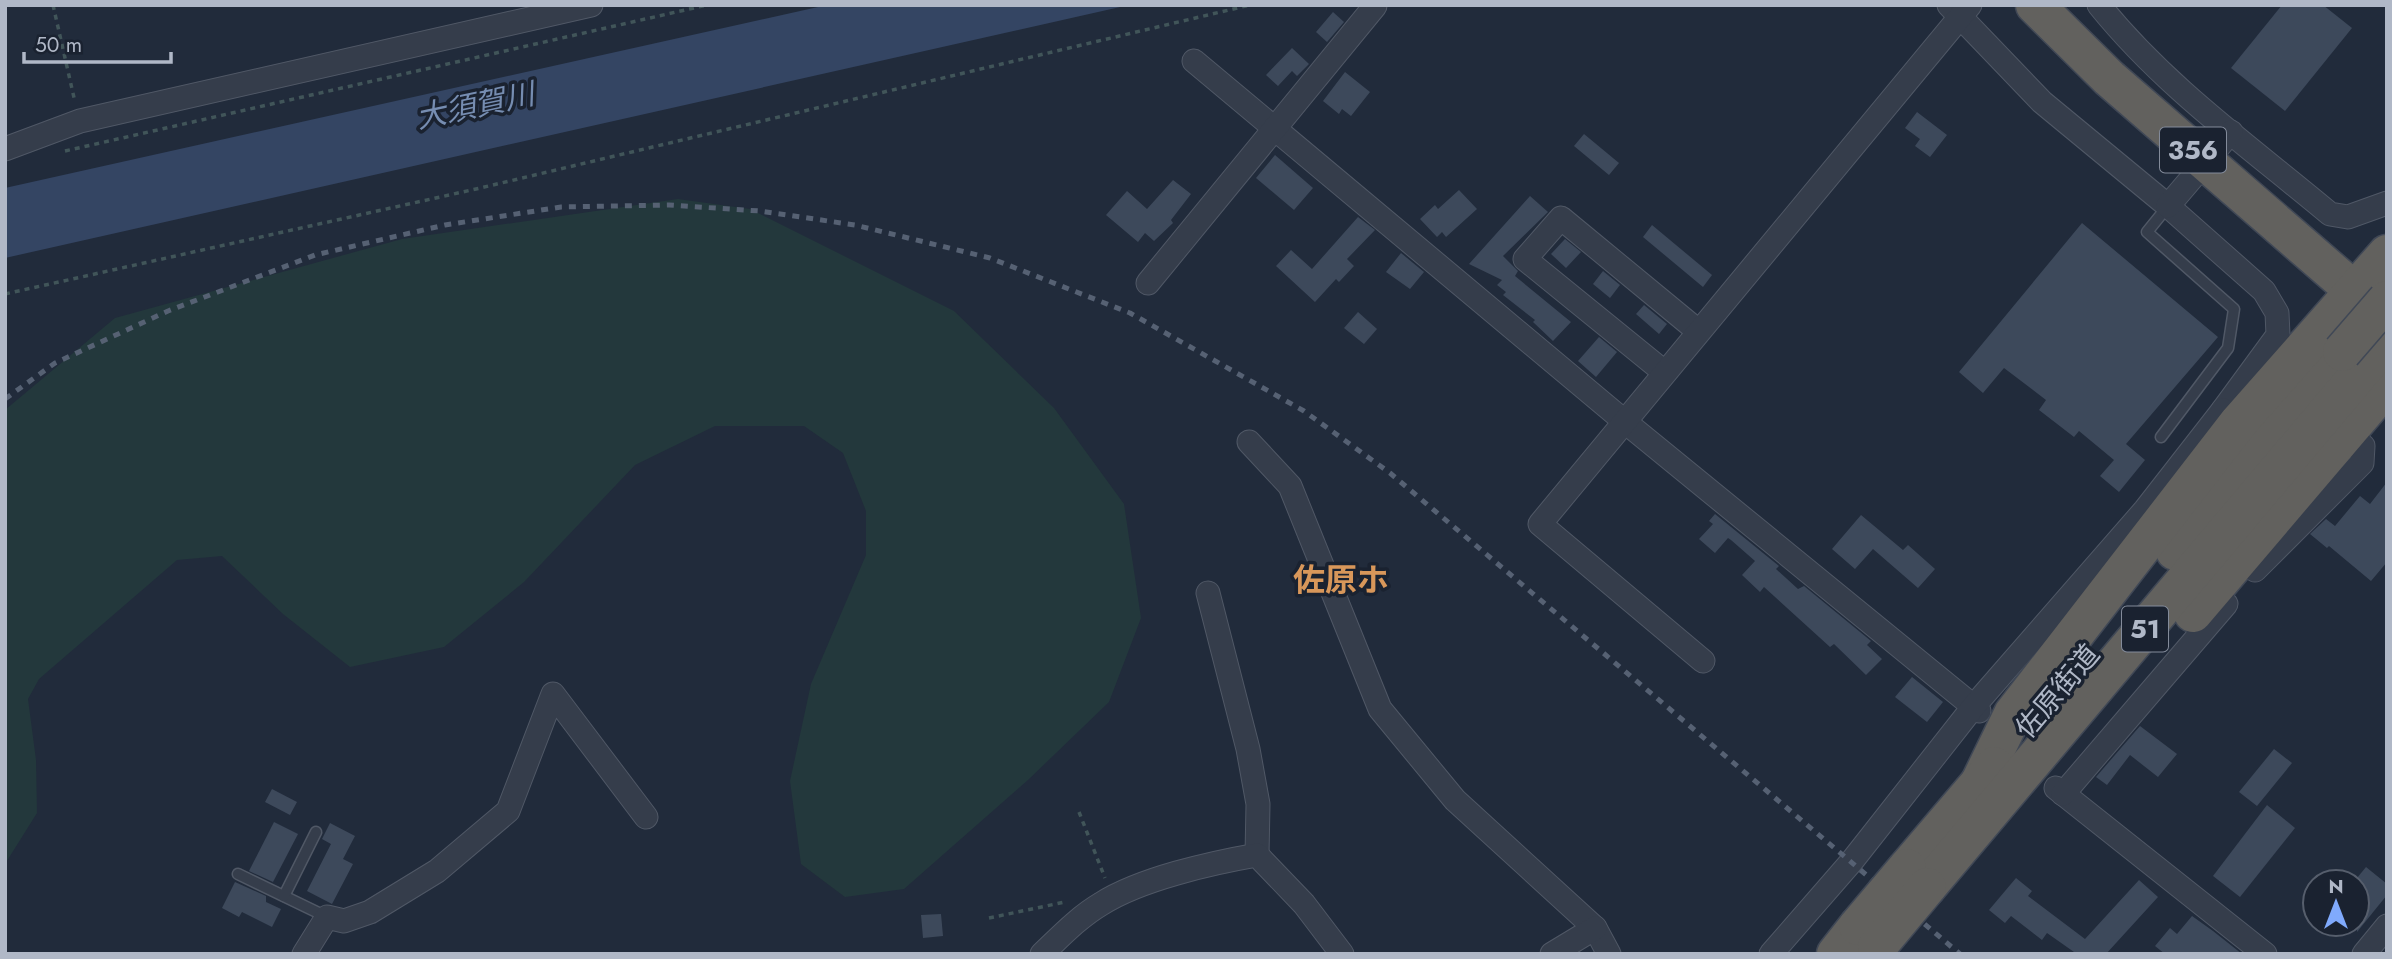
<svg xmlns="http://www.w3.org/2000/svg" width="2392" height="959" font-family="Jost,'Noto Sans JP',sans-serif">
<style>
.green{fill:#23383c}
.water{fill:#344563}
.building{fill:#3d495b}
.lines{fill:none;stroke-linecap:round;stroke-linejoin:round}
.service-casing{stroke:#505866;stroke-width:13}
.minor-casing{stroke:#505866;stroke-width:25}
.trunk-casing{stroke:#404856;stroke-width:41}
.path{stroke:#415559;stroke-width:3.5;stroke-dasharray:5 5;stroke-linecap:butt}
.service{stroke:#353d4b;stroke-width:10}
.minor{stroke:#353d4b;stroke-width:23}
.trunk{stroke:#62615e;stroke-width:38}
.rail{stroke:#566173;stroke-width:5;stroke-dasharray:7 7;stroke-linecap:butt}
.trunk-bridge-casing{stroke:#404856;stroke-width:41;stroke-linecap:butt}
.trunk-bridge{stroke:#62615e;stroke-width:38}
.labels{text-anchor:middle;stroke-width:7;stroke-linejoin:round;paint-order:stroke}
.shield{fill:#1a2230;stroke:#838b9a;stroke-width:2}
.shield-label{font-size:26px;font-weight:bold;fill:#b0b8c7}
.street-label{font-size:28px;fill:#b0b8c7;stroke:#1a2230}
.water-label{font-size:30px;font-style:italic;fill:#768db1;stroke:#1a2230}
.quarter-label{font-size:32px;font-weight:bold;fill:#d8975a;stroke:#1a2230}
</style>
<rect width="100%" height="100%" fill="#212b3b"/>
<path class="green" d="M678,199L750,209L954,311L1054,408L1124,504L1141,618L1109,702L1028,780L904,889L845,897L801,864L790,781L811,684L866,555V511L843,453L804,426H715L635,465L524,582L444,647L350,667L283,614L222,556L177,560L39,679L28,699L36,760L37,813L5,864V410L115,318L402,239Z"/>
<path class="water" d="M827,5H1129L5,258V188Z"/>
<g class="building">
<path d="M2282,5H2323L2352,28L2285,111L2231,68Z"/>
<path d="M1333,12L1344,22L1327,42L1316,32Z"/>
<path d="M1292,48L1309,64L1297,76L1292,71L1278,86L1266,75Z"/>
<path d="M1345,72L1370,92L1351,116L1342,109L1339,114L1323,101Z"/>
<path d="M1917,112L1947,135L1930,157L1915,146L1920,139L1905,128Z"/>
<path d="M1584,134L1619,163L1609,175L1574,146Z"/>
<path d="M1275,155L1313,188L1294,210L1256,178Z"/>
<path d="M1173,180L1191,194L1171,220L1173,223L1154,241L1145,233L1138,242L1106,215L1127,191L1147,209Z"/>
<path d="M1459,190L1477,209L1446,237L1442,232L1437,237L1420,219L1435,205L1438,209Z"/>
<path d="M1530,196L1548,212L1503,256L1518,271L1515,276L1571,322L1553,341L1533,322L1535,320L1503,295L1506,292L1497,285L1502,280L1469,264Z"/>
<path d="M1358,217L1375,230L1347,259L1354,266L1339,282L1336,279L1315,302L1276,266L1291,250L1312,269Z"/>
<path d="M2082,223L2218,337L2126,444L2145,460L2119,492L2100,476L2114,460L2079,431L2074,437L2039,410L2046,400L2004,368L1983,393L1959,372Z"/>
<path d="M1652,225L1712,275L1703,287L1643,237Z"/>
<path d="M1565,239L1581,252L1566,268L1551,254Z"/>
<path d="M1401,253L1424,272L1410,289L1386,272Z"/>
<path d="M1603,271L1620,285L1610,298L1593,284Z"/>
<path d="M1644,305L1667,324L1659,334L1636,314Z"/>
<path d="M1358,312L1377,329L1364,344L1344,328Z"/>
<path d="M1599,337L1617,352L1596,377L1578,361Z"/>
<path d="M2387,482V562L2371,581L2329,546L2327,548L2310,534L2326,519L2335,526L2360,496L2370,504Z"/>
<path d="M1715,514L1779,566L1776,569L1798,589L1804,586L1871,641L1867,645L1882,659L1866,675L1834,644L1830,647L1764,587L1760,592L1742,575L1755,561L1731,540L1728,538L1715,553L1699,539L1713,524L1709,521Z"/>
<path d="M1861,515L1903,550L1908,545L1935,569L1918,588L1873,549L1855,569L1832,549Z"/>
<path d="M1912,677L1943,702L1927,722L1895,697Z"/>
<path d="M2140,726L2177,754L2158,777L2130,755L2107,785L2096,777Z"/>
<path d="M2274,749L2292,763L2257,806L2239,792Z"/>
<path d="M272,789L297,802L290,815L265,802Z"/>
<path d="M2267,805L2295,828L2240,897L2213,876Z"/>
<path d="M274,822L298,834L273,882L249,871Z"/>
<path d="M330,823L355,836L343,859L353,864L332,904L307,891L331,844L322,839Z"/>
<path d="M2366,867L2387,884V895L2357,932V878Z"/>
<path d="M2016,878L2032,891L2028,896L2085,939L2139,880L2158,897L2106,954H2072L2074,952L2047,933L2042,940L2011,916L2005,923L1989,910Z"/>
<path d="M235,882L266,896V902L281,909L272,927L242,912L239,917L222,908Z"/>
<path d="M941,914L943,936L923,938L921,915Z"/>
<path d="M2192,916L2213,931L2242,954H2165L2155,946L2170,928L2177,934Z"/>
</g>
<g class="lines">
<g class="service-casing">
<g id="service">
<path d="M2161,437L2228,348L2234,309L2147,232L2168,206"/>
<path d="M238,874L327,917"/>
<path d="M284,896L316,832"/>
</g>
</g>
<g class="minor-casing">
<g id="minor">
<path d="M1949,5L2042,102L2168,206L2264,291L2277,313L2278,335L2223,410L2234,418"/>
<path d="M2099,5C2165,87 2250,147 2330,214L2348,217L2387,203"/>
<path d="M1194,61L1624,421L1979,711"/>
<path d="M5,149L80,121L591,5"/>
<path d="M2168,206L2231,132"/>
<path d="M1148,283L1375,6"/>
<path d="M1664,372L1525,259L1561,218L1698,331"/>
<path d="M1249,442L1290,486L1380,709L1455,800L1595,928L1609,954"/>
<path d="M2255,570L2362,463L2363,446L2347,433"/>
<path d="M1208,593L1248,749L1258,804L1257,855"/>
<path d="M1703,661L1540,524L1970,5"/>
<path d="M2056,788L2265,954"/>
<path d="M2063,794L2226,604"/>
<path d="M304,954L327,917L344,921L370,912L437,871L508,811L553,694L646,817"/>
<path d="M1042,954C1061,936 1079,917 1101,904C1140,879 1211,863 1257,855L1304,904L1342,954"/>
<path d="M1552,954L1595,928"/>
<path d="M1771,954L1852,861L1974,706L2145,510L2223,410"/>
<path d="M2364,954L2387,926"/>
</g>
</g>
<g class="trunk-casing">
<g id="trunk">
<path d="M2035,5L2109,78L2373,307"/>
<path d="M2175,551L2342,352"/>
<path d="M2193,613L2387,385"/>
<path d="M1979,784L2013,714L2239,422L2387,254"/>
<path d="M1907,868L1994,766"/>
<path d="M1927,887L2387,341"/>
<path d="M1836,954L1858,926"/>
</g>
</g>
<g class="path">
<path d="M53,5L75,102"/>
<path d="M65,151L707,5"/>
<path d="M5,294L476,189L1250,5"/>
<path d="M1079,812L1105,878"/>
<path d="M989,918L1065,902"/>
</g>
<use href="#service" class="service"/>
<use href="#minor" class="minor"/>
<use href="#trunk" class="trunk"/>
<path class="rail" d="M5,399L55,363L168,311L315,255L445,225L561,207L669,205L760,211L855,225L990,258L1130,313L1304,411L1390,473L1960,954"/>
<g class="trunk-bridge-casing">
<g id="trunk-bridge">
<path d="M2342,352L2387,300"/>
<path d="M1858,926L1907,868"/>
<path d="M1877,947L1927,887"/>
</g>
</g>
<use href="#trunk-bridge" class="trunk-bridge"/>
</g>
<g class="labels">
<g class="shield">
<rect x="2160" y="127.5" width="66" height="45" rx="5"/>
<rect x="2122" y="606.5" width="46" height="45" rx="5"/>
</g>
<g class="shield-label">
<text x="2193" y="159">356</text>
<text x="2145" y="638">51</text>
</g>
<g class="street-label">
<text transform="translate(2057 691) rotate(-50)" y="10">佐原街道</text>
</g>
<g class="water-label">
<text transform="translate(475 106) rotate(-12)" y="10">大須賀川</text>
</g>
<g class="quarter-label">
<text x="1341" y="591">佐原ホ</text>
</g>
</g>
<rect width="2392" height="959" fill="none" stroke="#b0b8c7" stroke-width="14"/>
<g transform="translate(2336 903)"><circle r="33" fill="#1a2230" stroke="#565e6c" stroke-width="2"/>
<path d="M0-5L12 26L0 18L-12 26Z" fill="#80aafc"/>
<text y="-10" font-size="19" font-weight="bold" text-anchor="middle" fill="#b0b8c7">N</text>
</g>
<path d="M24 52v10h147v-10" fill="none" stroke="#b0b8c7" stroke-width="3.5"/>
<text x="35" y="52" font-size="21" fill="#b0b8c7" stroke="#1a2230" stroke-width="5" paint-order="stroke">50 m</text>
</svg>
